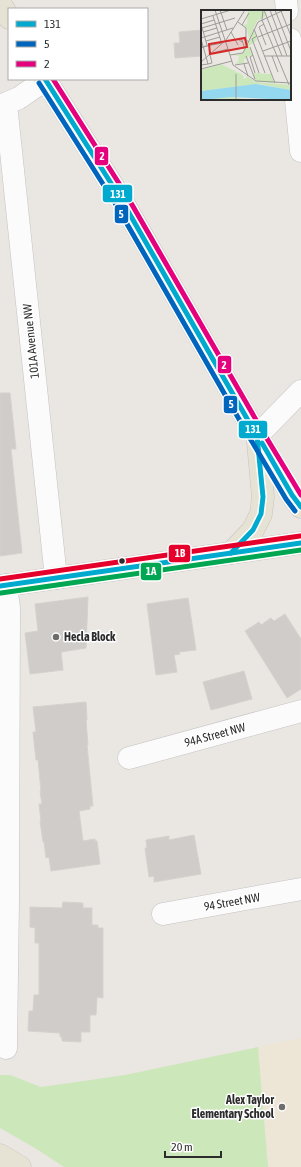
<svg xmlns="http://www.w3.org/2000/svg" width="301" height="1167" font-family="'Asap Condensed',sans-serif">
<style>
.education{fill:#ede5d6}
.green{fill:#cce7ba}
.building{fill:#cfccc9;stroke:#d5d2ce}
.lines{fill:none;stroke-linecap:round;stroke-linejoin:round}
.minor-casing{stroke:#c4c3c3;stroke-width:23}
.major-casing{stroke:#c6c4c2;stroke-width:23}
.minor{stroke:#fcfbfb;stroke-width:22}
.major{stroke:#e7e3d4;stroke-width:22}
.bus-1-casing{stroke:#fff;stroke-width:8}
.bus-2-casing{stroke:#fff;stroke-width:8}
.bus-3-casing{stroke:#fff;stroke-width:8}
.bus-4-casing{stroke:#fff;stroke-width:8}
.bus-5-casing{stroke:#fff;stroke-width:8}
.bus-1{stroke:#00a9ce;stroke-width:5}
.bus-2{stroke:#0065bd;stroke-width:5}
.bus-3{stroke:#e5007d;stroke-width:5}
.bus-4{stroke:#00a651;stroke-width:5}
.bus-5{stroke:#e4002b;stroke-width:5}
.bus-dot{fill:#2c2c2c;stroke:#fff;stroke-width:1.5}
.poi-dot{fill:#6e6d6c;stroke:#fff;stroke-width:1.5}
.labels{text-anchor:middle;stroke-width:3;stroke-linejoin:round;paint-order:stroke}
.street-label{font-size:12px;fill:#2c2c2c;stroke:#fff}
.poi-label{font-size:12px;font-weight:bold;fill:#2c2c2c;stroke:#fff;text-anchor:start}
.inset-road{fill:none;stroke:#9e9c99;stroke-width:1}
.view{fill:#d62828;fill-opacity:0.15;stroke:#d62828;stroke-width:2}
.inset-edge{fill:none;stroke:#2c2c2c;stroke-width:2}
.line-badge{stroke:#fff;stroke-width:1.5}
.badge-label{font-size:11px;text-anchor:middle;font-weight:bold;fill:#fff}
</style>
<rect width="100%" height="100%" fill="#eae6e2"/>
<path class="education" d="M301,1038V1167H268L258,1047Z"/>
<path class="green" d="M258,1047L268,1167H64L35,1148L0,1128V1075H10L41,1087L125,1075Z"/>
<g class="building">
<path d="M202,30V56L175,58L174,43H180L179,32Z"/>
<path d="M0,393H10L16,449H11L22,553L0,556Z"/>
<path d="M88,597L86,648L61,652L63,670L30,674L25,633L38,631L35,604Z"/>
<path d="M188,598L196,650L179,652L180,654L174,655L177,672L156,675L147,604Z"/>
<path d="M285,614L301,639V689L287,698L245,631L259,622L261,625L271,618L274,621Z"/>
<path d="M244,671L252,699L211,710L203,682Z"/>
<path d="M86,702L87,720L86,721L88,745H87L93,806H90V809L79,811L83,841L95,839V841H97L100,864L51,871L49,857L46,858L44,842H43L40,821H41L39,804H42L40,791H41L38,760H36L33,732H36L33,707Z"/>
<path d="M194,835L201,874L154,882V876L149,877L145,848H147L146,840L169,836V840Z"/>
<path d="M63,902L83,903V908H92V925H98V928H103V998L97,997L96,1015H90V1032H81V1042L62,1041V1037H60V1033L28,1031L29,1011H33L34,995H39V943H35V928L30,927V907L62,908Z"/>
</g>
<g class="lines">
<g class="minor-casing">
<g id="minor">
<path d="M286,0L287,11"/>
<path d="M290,39L301,151"/>
<path d="M6,104L56,578"/>
<path d="M0,106L19,98L45,80"/>
<path d="M257,436L301,391"/>
<path d="M129,758L301,711"/>
<path d="M163,914L301,889"/>
<path d="M6,1048L8,901L9,608L6,585"/>
</g>
</g>
<g class="major-casing">
<g id="major">
<path d="M0,3L9,18"/>
<path d="M45,79L121,199L257,436L292,495L301,507"/>
<path d="M231,553L253,530L261,514L263,497L258,443"/>
<path d="M0,586L301,543"/>
<path d="M0,1155L20,1167"/>
</g>
</g>
<use href="#minor" class="minor"/>
<use href="#major" class="major"/>
<g class="bus-1-casing">
<g id="bus-1">
<path d="M45,79L121,199L257,436L263,497L261,514L253,530L231,553"/>
<path d="M262,443L292,495L301,507"/>
<path d="M0,586L301,543"/>
</g>
</g>
<g class="bus-2-casing">
<path id="bus-2" d="M39,83L115,203L251,440L286,499L295,511"/>
</g>
<g class="bus-3-casing">
<path id="bus-3" d="M53,79L127,196L263,432L301,495"/>
</g>
<g class="bus-4-casing">
<path id="bus-4" d="M1,593L301,550"/>
</g>
<g class="bus-5-casing">
<path id="bus-5" d="M0,579L300,536"/>
</g>
<use href="#bus-1" class="bus-1"/>
<use href="#bus-2" class="bus-2"/>
<use href="#bus-3" class="bus-3"/>
<use href="#bus-4" class="bus-4"/>
<use href="#bus-5" class="bus-5"/>
</g>
<circle class="bus-dot" cx="122" cy="561" r="3.5"/>
<g class="poi-dot">
<circle cx="56" cy="637" r="4"/>
<circle cx="282" cy="1107" r="4"/>
</g>
<g class="labels">
<g class="street-label">
<text transform="translate(31 341) rotate(-96)" y="4">101A Avenue NW</text>
<text transform="translate(215 735) rotate(-15)" y="4">94A Street NW</text>
<text transform="translate(232 902) rotate(-10)" y="4">94 Street NW</text>
</g>
<g class="poi-label">
<text x="64" y="641">Hecla Block</text>
<text x="274" y="1104" text-anchor="end">Alex Taylor<tspan x="274" dy="14">Elementary School</tspan></text>
</g>
</g>
<g transform="translate(201 10)">
<rect width="90" height="90" fill="#eae6e2"/>
<path d="M47,0H63L65,6L56,11L48,29L46,18L42,15L46,14ZM53,20L56,30L48,36L51,45L43,49V53L34,54L37,52L38,46L31,45L42,44ZM20,54L42,65L43,69L46,68L45,65L55,72L88,75L90,80L58,74L0,81V60ZM52,63L70,64L73,73L55,71ZM30,87L50,90H3L8,88Z" fill="#cce7ba"/>
<path d="M55,74L90,80V90L30,87L0,90V81Z" fill="#93d8ef"/>
<path class="inset-road" d="M14,0L24,30M19,0L26,20M62,0L61,10L88,75M63,0L81,46M69,0L86,46M74,0L90,41M80,1L90,26M12,6L20,31M0,9L30,0M37,12L45,18V30L48,32M0,14L6,35M0,14L13,10M63,14L58,17L65,35M41,15L48,3M1,18L34,8M53,19L74,73M2,22L16,18M30,22L37,35M56,26L51,29L64,63M57,27L90,14M0,28L32,18M0,29L7,54L0,55M24,30L29,45L42,43L57,12L83,0M5,31L19,27M0,37L21,33M49,37L58,63M0,38L12,34M28,40L43,38V36L41,30L40,29H37L41,32M62,41L90,31M12,43L27,39M29,45L32,55L55,71L90,73M52,45L49,47L54,63M45,46L54,69M64,46H90M71,46L77,62M0,52L25,30L44,0M7,54L11,53L9,45M43,54L47,66M34,55L47,53M0,59L31,51M35,90V64"/>
<path class="view" d="M44,28L46,37L9,44L8,34Z"/>
<rect width="90" height="90" class="inset-edge"/>
</g>
<g class="line-badge">
<rect x="94" y="146" width="15" height="20" rx="4" fill="#e5007d"/>
<rect x="102" y="184" width="31" height="19" rx="4" fill="#00a9ce"/>
<rect x="114" y="204" width="15" height="20" rx="4" fill="#0065bd"/>
<rect x="217" y="355" width="15" height="19" rx="4" fill="#e5007d"/>
<rect x="223" y="395" width="15" height="19" rx="4" fill="#0065bd"/>
<rect x="238" y="420" width="30" height="19" rx="4" fill="#00a9ce"/>
<rect x="168" y="544" width="23" height="19" rx="4" fill="#e4002b"/>
<rect x="140" y="562" width="22" height="19" rx="4" fill="#00a651"/>
</g>
<g class="badge-label">
<text x="102" y="160">2</text>
<text x="118" y="198">131</text>
<text x="121" y="218">5</text>
<text x="224" y="369">2</text>
<text x="231" y="408">5</text>
<text x="253" y="433">131</text>
<text x="180" y="557">1B</text>
<text x="151" y="575">1A</text>
</g>
<rect x="8" y="8" width="140" height="72" fill="#ffffff" stroke="#ababab"/>
<rect x="16" y="21" width="20" height="6" fill="#00a9ce" stroke="#ababab"/>
<text x="44" y="28" font-size="12" fill="#2c2c2c">131</text>
<rect x="16" y="41" width="20" height="6" fill="#0065bd" stroke="#ababab"/>
<text x="44" y="48" font-size="12" fill="#2c2c2c">5</text>
<rect x="16" y="61" width="20" height="6" fill="#e5007d" stroke="#ababab"/>
<text x="44" y="68" font-size="12" fill="#2c2c2c">2</text>
<path d="M165 1151v6h56v-6" fill="none" stroke="#2c2c2c" stroke-width="2"/>
<text x="171" y="1151" font-size="12" fill="#2c2c2c" stroke="#ffffff" stroke-width="3" paint-order="stroke">20 m</text>
</svg>
